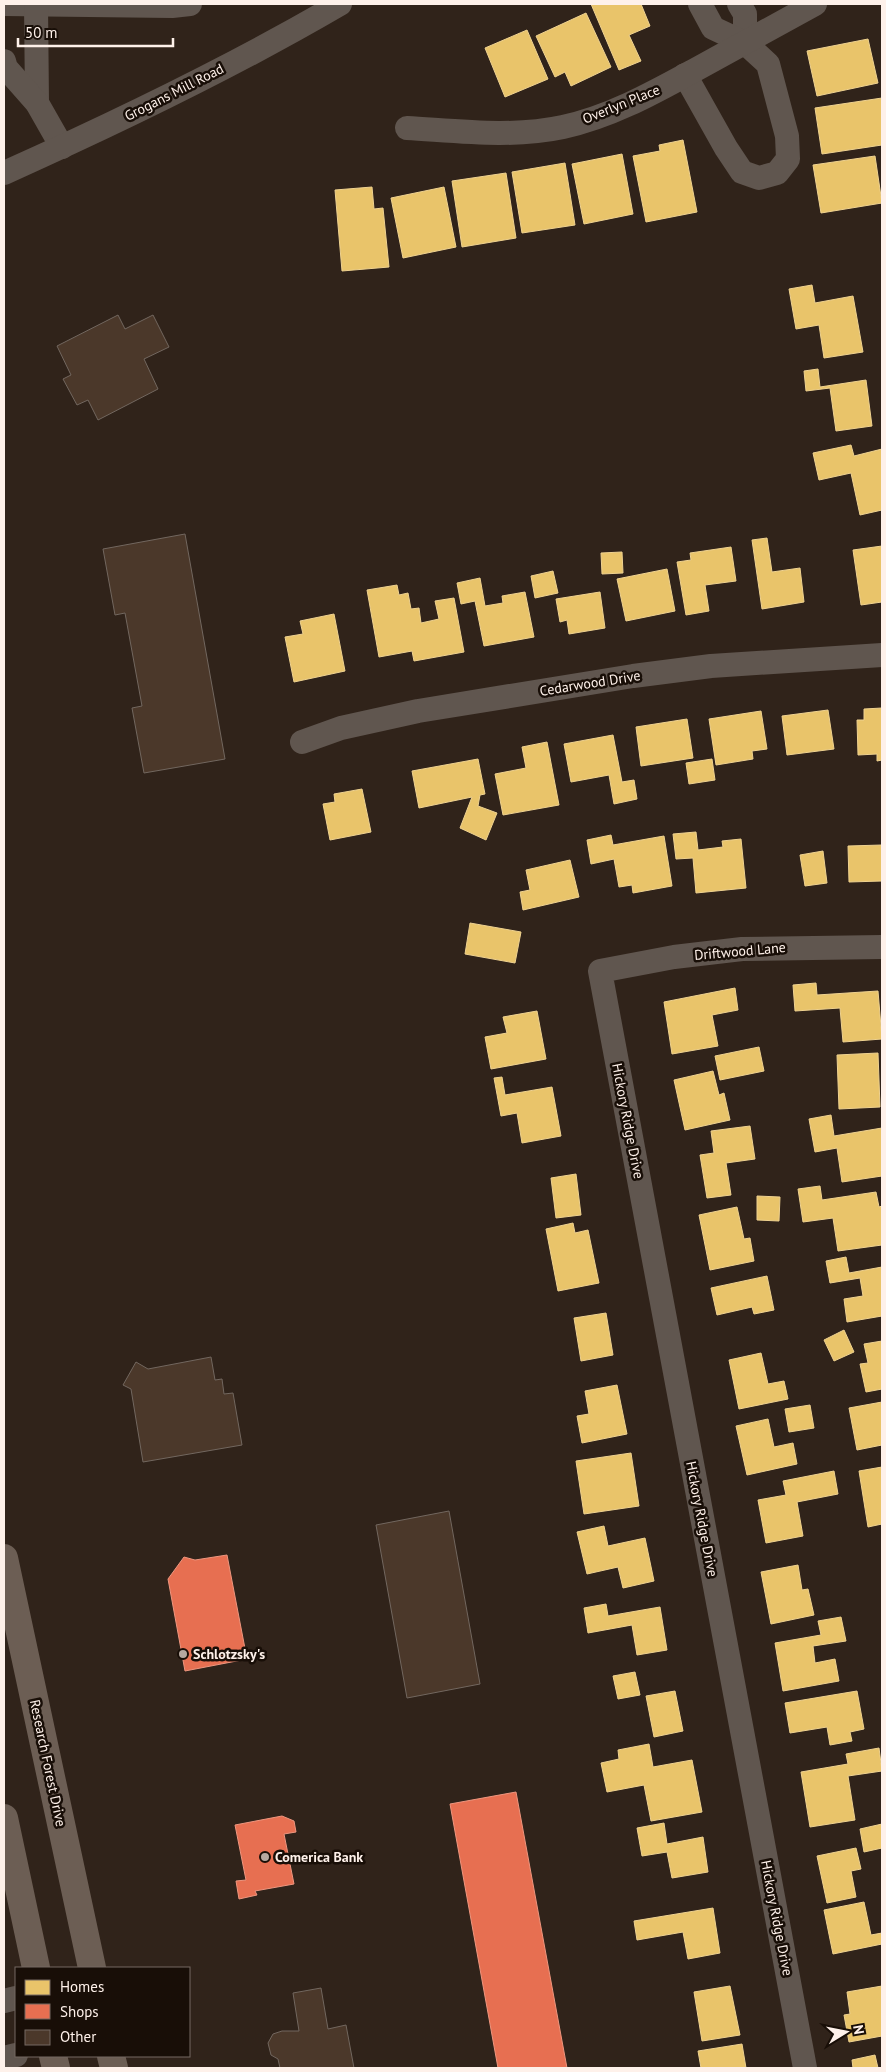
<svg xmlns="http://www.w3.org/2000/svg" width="886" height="2072" font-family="'PT Sans',sans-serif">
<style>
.homes{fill:#e9c46a;stroke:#efd290}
.shops{fill:#e76f51;stroke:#ee967f}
.building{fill:#4b382a;stroke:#72675f}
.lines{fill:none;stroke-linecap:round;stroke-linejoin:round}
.minor{stroke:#60564f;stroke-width:24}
.major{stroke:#6c5e54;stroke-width:28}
.poi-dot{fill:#b6a9a1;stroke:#180e07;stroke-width:2}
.labels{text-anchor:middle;stroke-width:5;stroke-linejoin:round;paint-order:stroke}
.street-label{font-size:14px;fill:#fef1ea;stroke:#180e07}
.poi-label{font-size:14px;font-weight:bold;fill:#fef1ea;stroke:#180e07;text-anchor:start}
</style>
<rect width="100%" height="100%" fill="#30231a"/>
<g class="homes">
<path d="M591,4H641L650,26L629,35L641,61L619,70Z"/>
<path d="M586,13L611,67L571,86L565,72L555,77L536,36Z"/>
<path d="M527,30L548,79L505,97L485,48Z"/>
<path d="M868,39L878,83L817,96L807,51Z"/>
<path d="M882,98V145L822,154L815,108Z"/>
<path d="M683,140L697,212L646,222L633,156L660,151L659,145Z"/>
<path d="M622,154L633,214L584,224L572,164Z"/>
<path d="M875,156L882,203L821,213L813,165Z"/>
<path d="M565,163L575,225L522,233L512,172Z"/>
<path d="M506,173L516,238L462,247L452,181Z"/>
<path d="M372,187L374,209L383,208L389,267L342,271L335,190Z"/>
<path d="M444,187L456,247L403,258L391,198Z"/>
<path d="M812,285L815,303L853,296L863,352L824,358L819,325L796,329L789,289Z"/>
<path d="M818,369L820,387L866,380L872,426L836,431L830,388L806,391L804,371Z"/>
<path d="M851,445L854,456L882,449V510L860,515L851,473L819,480L813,453Z"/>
<path d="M767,538L772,572L800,568L804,602L762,609L752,540Z"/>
<path d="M882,546V602L861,605L853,550Z"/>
<path d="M731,547L736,581L705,585L709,611L686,615L677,562L691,560L690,553Z"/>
<path d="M622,552L623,573L602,574L601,553Z"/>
<path d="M667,569L675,611L626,621L617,579Z"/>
<path d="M553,571L558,593L535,598L531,576Z"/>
<path d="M480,578L485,606L503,603L502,596L525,592L534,637L484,646L475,601L461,604L457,583Z"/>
<path d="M397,585L399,595L408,593L411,609L419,608L421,623L439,619L435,601L454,598L464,652L414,661L412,651L379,657L367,590Z"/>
<path d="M600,592L605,628L569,634L567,620L560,622L556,599Z"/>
<path d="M334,614L345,671L294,682L285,637L303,634L300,621Z"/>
<path d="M882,708V760L877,761V754L858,755L857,720H864V709Z"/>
<path d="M828,710L834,749L787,755L782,716Z"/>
<path d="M761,711L767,749L752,751L753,759L716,765L709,719Z"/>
<path d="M687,719L693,758L641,766L636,727Z"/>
<path d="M613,735L622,782L634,780L637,799L614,804L609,775L571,782L564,744Z"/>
<path d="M547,742L559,805L503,815L495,774L526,768L522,747Z"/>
<path d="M478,759L485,794L480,795L478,806L497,813L486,840L460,828L472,797L419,808L412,771Z"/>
<path d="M712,759L715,780L689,784L686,763Z"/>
<path d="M362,789L371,832L330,840L323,804L335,802L334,794Z"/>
<path d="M696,832L698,850L723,847L722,841L741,839L746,888L696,893L693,858L676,859L673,834Z"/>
<path d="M611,835L613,845L664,836L672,886L633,893L632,885L619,887L614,859L591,864L587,840Z"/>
<path d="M882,845V881L849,882L848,846Z"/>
<path d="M823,851L827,883L805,886L800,855Z"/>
<path d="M570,860L579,897L523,910L520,892L530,890L526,870Z"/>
<path d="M470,923L521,932L515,963L465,954Z"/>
<path d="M816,983L817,995L878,991L882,1039L843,1042L840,1008L795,1011L793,985Z"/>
<path d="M735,988L738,1010L712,1015L718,1046L672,1054L664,1002Z"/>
<path d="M537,1011L546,1059L491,1069L485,1037L507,1033L503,1017Z"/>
<path d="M759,1047L764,1071L720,1080L715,1056Z"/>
<path d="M878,1053L880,1107L839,1109L837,1055Z"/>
<path d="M713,1071L719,1095L724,1093L730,1120L685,1130L674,1080Z"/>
<path d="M502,1077L505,1095L552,1087L561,1136L522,1143L517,1113L501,1116L494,1078Z"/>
<path d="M831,1115L834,1136L882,1128V1176L842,1182L837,1148L815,1152L809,1119Z"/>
<path d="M750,1126L755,1159L726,1163L731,1195L707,1198L700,1155L714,1153L711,1131Z"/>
<path d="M576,1174L581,1215L556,1218L551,1178Z"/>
<path d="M820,1186L822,1200L876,1192L879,1207L882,1206V1245L838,1251L833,1218L803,1222L798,1189Z"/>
<path d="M757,1196L780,1197L779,1221L757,1220Z"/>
<path d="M737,1207L744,1239L750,1238L754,1261L710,1270L699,1215Z"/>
<path d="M573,1223L575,1233L588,1230L599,1283L558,1291L546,1229Z"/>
<path d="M846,1257L849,1273L882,1267V1316L847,1322L844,1299L863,1296L860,1278L830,1283L826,1261Z"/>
<path d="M767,1276L774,1310L754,1314L752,1307L717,1315L711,1288Z"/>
<path d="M606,1313L613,1355L581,1361L574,1318Z"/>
<path d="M844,1330L854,1352L834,1361L824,1340Z"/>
<path d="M882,1341V1389L866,1392L860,1364L868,1363L864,1344Z"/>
<path d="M761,1353L768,1384L784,1381L788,1399L739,1409L729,1360Z"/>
<path d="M617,1385L627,1434L582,1443L577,1416L589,1414L585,1391Z"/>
<path d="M882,1402V1445L857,1450L849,1408Z"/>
<path d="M810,1405L814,1428L789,1432L785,1409Z"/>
<path d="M768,1419L774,1447L793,1443L797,1464L747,1475L736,1426Z"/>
<path d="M631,1453L639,1506L584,1514L576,1461Z"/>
<path d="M882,1467V1524L868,1527L859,1471Z"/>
<path d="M834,1471L838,1494L797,1502L803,1536L766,1543L758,1500L786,1495L783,1481Z"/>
<path d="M604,1526L608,1546L645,1538L654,1581L623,1588L618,1567L587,1574L577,1532Z"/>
<path d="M798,1565L802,1590L808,1589L814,1615L771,1624L761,1572Z"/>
<path d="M606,1604L608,1616L660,1607L667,1650L637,1655L632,1625L588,1633L584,1608Z"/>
<path d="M841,1617L846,1641L813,1646L815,1663L835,1659L839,1681L783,1691L775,1643L821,1635L818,1621Z"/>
<path d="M635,1672L640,1695L618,1699L613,1676Z"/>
<path d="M675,1691L683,1731L654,1737L646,1696Z"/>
<path d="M857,1691L864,1729L850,1732L852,1741L830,1745L827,1727L790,1733L785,1703Z"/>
<path d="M649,1744L653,1767L692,1760L702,1812L651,1821L644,1785L607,1792L601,1763L619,1759L618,1750Z"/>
<path d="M879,1748L882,1771L848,1776L855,1820L810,1827L801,1772L848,1764L846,1754Z"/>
<path d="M664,1823L667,1844L703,1837L708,1872L672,1878L667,1852L642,1856L637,1828Z"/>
<path d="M882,1824V1848L864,1852L860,1829Z"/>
<path d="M856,1848L861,1869L851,1871L856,1897L827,1903L817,1856Z"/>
<path d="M864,1902L871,1935L882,1933V1944L833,1954L824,1910Z"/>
<path d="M713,1908L720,1953L688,1959L683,1932L637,1940L634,1921Z"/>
<path d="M730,1986L740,2035L702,2041L694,1992Z"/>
<path d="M882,1986V2036L849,2042L844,2015L850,2014L847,1992Z"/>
<path d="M742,2044L746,2068H701L698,2051Z"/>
<path d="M875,2055L878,2068H853L852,2060Z"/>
</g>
<g class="shops">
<path d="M227,1555L247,1659L185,1671L168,1579L184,1557L195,1560Z"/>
<path d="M516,1792L567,2068H498L450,1804Z"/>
<path d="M282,1816L294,1821L296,1832L284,1834L294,1884L255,1891L257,1895L239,1899L236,1881L246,1880L235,1825Z"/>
</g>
<g class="building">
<path d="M118,315L125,329L153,315L169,347L144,359L158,389L98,420L88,400L77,405L63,379L71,375L57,346Z"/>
<path d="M185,534L225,759L144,773L132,708L142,706L125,613L115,615L103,549Z"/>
<path d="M211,1357L215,1380L222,1379L224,1394L233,1393L242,1445L143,1462L131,1389L123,1385L136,1362L148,1369Z"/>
<path d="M449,1511L480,1684L407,1698L376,1525Z"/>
<path d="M321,1988L328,2029L346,2025L354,2068H280L278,2059L271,2055L268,2043L273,2034L282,2031H299L293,1993Z"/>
</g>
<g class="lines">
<g class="minor">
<path d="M4,4L172,6L190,4"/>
<path d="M36,4L37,103"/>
<path d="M739,4L745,14V43"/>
<path d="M4,61L6,68L37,103L62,147"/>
<path d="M685,75L726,148L742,172L759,178L777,173L788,159L787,136L768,64L745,43L713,28L700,4"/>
<path d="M407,128C458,131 512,138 563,127C610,117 653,93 695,70C735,48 775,26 815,4"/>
<path d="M4,173C118,122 232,67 340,4"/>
<path d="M302,742L341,728L418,711L633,676L711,666L882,655"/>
<path d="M4,2001L16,1998"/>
<path d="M4,2058L16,2055"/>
<path d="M805,2068L600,971L674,957L742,949L882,947"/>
</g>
<g class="major">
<path d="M4,1558L92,1968"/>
<path d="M4,1818L36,1968"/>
<path d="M53,2056L56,2068"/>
<path d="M111,2056L114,2068"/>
</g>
</g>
<g class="poi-dot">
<circle cx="183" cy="1654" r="5"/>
<circle cx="265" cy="1857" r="5"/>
</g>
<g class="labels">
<g class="street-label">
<text transform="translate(174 92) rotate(-27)" y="5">Grogans Mill Road</text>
<text transform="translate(621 104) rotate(-22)" y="5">Overlyn Place</text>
<text transform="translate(590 683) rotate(-9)" y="5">Cedarwood Drive</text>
<text transform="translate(740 951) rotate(-5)" y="5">Driftwood Lane</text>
<text transform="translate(628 1121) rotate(79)" y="5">Hickory Ridge Drive</text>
<text transform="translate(702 1519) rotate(79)" y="5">Hickory Ridge Drive</text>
<text transform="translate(48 1763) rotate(78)" y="5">Research Forest Drive</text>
<text transform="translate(777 1918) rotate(79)" y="5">Hickory Ridge Drive</text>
</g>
<g class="poi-label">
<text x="193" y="1659">Schlotzsky's</text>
<text x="275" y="1862">Comerica Bank</text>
</g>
</g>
<rect width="886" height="2072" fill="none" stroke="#fef1ea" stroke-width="10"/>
<rect x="15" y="1967" width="175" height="90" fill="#180e07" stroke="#746962"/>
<rect x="25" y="1980" width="25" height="15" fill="#e9c46a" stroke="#746962"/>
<text x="60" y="1992" font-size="15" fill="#fef1ea">Homes</text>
<rect x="25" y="2004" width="25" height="15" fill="#e76f51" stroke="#746962"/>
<text x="60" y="2017" font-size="15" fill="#fef1ea">Shops</text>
<rect x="25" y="2030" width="25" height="15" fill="#4b382a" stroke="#746962"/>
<text x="60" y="2042" font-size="15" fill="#fef1ea">Other</text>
<g transform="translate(846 2032) rotate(80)" stroke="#180e07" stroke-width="4" paint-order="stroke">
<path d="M0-4L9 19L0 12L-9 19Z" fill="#fef1ea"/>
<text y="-8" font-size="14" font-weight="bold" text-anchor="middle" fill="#fef1ea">N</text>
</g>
<path d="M18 38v8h155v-8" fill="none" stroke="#fef1ea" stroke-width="2.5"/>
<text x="25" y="38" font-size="15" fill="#fef1ea" stroke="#180e07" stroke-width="4" paint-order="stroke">50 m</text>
</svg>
